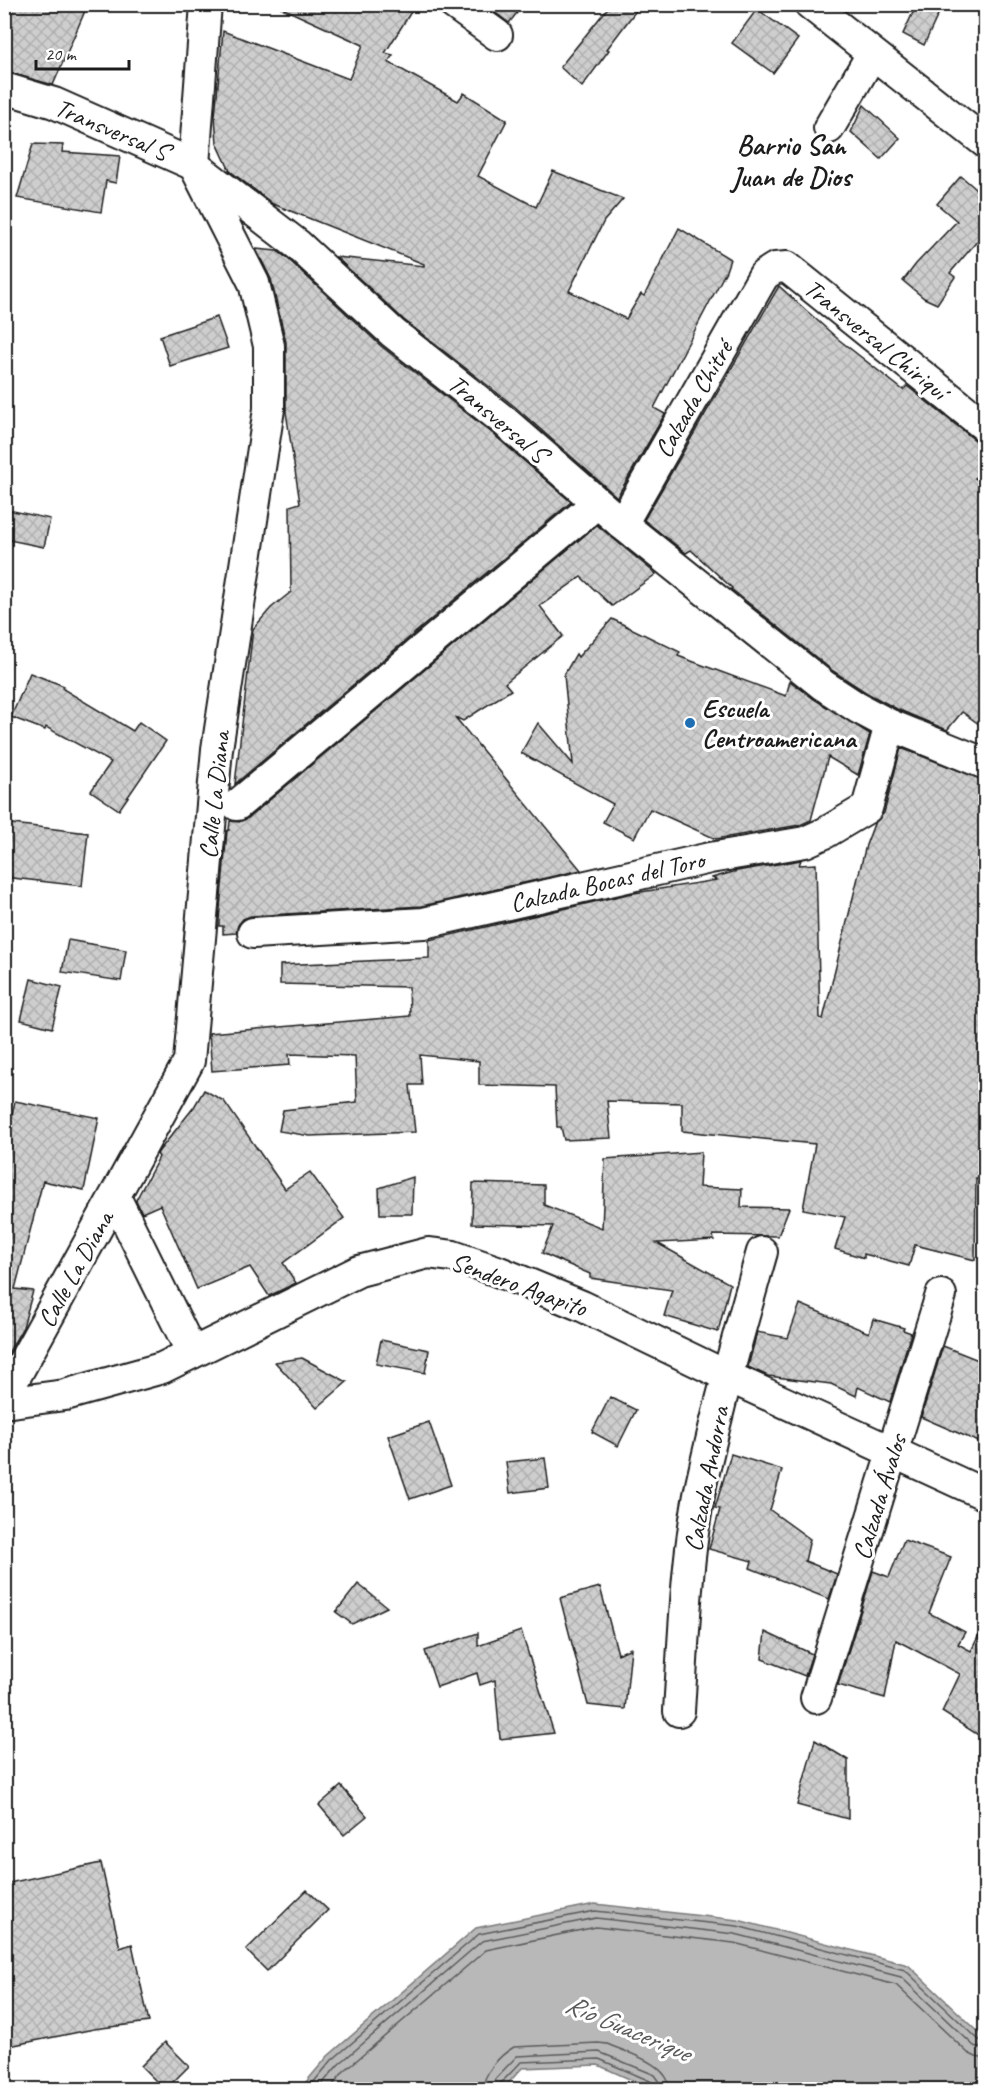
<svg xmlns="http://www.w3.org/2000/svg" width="990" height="2094" font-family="Caveat,sans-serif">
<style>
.water{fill:#b8b8b8;stroke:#7a7a7a;stroke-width:1.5}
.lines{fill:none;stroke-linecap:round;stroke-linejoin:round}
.shore{stroke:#5a5a5a;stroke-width:1.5}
.building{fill:url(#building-cross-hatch);stroke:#1c1c1c;stroke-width:1.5}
.street-casing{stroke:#1c1c1c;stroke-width:34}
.street{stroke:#fff;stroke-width:30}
.poi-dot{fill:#1f6fb2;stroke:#fff;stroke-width:2}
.labels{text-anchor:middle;stroke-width:6;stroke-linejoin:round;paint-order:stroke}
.street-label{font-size:26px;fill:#1c1c1c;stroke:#fff}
.poi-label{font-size:26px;font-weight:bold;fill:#1c1c1c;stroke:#fff;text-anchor:start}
.water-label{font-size:27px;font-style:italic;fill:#5a5a5a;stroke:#fff}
.quarter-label{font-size:28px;font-weight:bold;fill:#1c1c1c;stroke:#fff}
</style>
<defs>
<pattern id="building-cross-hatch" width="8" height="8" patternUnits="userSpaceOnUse" patternTransform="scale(1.5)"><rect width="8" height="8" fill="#cecece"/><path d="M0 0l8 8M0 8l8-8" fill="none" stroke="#b0b0b0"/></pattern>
</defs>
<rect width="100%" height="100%" fill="#fff"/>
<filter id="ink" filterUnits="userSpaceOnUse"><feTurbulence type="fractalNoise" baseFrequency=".0167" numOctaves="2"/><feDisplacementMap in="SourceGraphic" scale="12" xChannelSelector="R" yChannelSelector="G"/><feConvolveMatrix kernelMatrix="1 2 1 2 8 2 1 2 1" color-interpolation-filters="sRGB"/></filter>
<g filter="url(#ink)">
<path class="water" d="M595,1904L738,1920L908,1965L985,2038V2089L654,2090L598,2065L522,2068L503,2089H300L328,2056L476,1928Z"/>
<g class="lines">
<g class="shore">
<path d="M307,2090L332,2060L479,1934L595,1911L737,1926L905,1970L979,2040L986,2042"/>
<path d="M317,2090L338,2065L482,1941L596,1918L735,1934L901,1977L974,2046L986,2050"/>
<path d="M329,2090L344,2071L486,1950L596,1927L734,1943L896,1985L968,2053L976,2057L986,2059"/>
<path d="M483,2090C483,2073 500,2055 514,2047L598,2043L607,2044C628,2053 669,2063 670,2090"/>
<path d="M492,2090L495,2079L517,2056L599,2052L655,2075L660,2082L661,2090"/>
<path d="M499,2090L501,2083L521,2062L599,2059L650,2081L653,2085L654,2090"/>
</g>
</g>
<g class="building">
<path d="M4,4H88L53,85L4,71Z"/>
<path d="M273,4H416L385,53L393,55L388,62L458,101L464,93L507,120L478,176L536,207L553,171L623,199L604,221L569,291L626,319L641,294L644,296L679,228L730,259L726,271L654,408L665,414L617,497L514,406L404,320L336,257L424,266V264L273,204L230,171L217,143L215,116L223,31L349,79L363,45Z"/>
<path d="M484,4H524L509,23Z"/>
<path d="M611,4H641L607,49L609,50L582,87L560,67Z"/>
<path d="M917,4H943L924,45L903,34Z"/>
<path d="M757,9L798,39L773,73L732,43Z"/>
<path d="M864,105L900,138L881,159L851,132Z"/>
<path d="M33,144L63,145L62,152L120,156L116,183L106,181L101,212L17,198Z"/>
<path d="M961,176L983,195L986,192V245L979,239L950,273L955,277L937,304L924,298L903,281L916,264L957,221L937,204Z"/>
<path d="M256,249L277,251L287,258L381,346L492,433L571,502L235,784L253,629L271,608L291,592L290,506L300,503L286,412V342L271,279Z"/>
<path d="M779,286L838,339L903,390L907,386L975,440L986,444V465L975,478L986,486V729L962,712L947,730L897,709L867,693L833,671L731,589L732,588L691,550L686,553L644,520Z"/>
<path d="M217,317L228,348L170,366L160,336Z"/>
<path d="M4,509L50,519L44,547L4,539Z"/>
<path d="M597,525L656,574L612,606L581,577L540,606L563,636L505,683L511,690L463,721L455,717L581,870L422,906L251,916L243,919L238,925L236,933L223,934V926H219V920L227,831L229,830L230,821L239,822L248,818Z"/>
<path d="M612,619L680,652L678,656L786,696L790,681L814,699L870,734L858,775L828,757L811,820L800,825L716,839L650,809L634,838L603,822L613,804L521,753L538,723L573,764L564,675L576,654L578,657Z"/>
<path d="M30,673L64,686L63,689L133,731L139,722L166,741L119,810L91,791L111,762L46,727L45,730L11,717Z"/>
<path d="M901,748L986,781V1181L976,1179L975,1260L915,1245L909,1266L864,1254V1258L835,1249L845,1217L803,1209L815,1144L682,1131V1103L607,1101L611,1138L564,1140L561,1127H557L555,1087L479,1085V1061L420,1055L422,1085H410L415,1132L310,1136L279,1131L283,1110L357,1102L355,1056L289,1054L290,1065L212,1071L209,1033L410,1016L409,987L280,984V965L429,958V940L628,894L717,880L712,878L737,871L801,860L799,865L816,864L820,1018L823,1019L866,845L874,824L884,813Z"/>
<path d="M4,823L88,833L82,886L4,877Z"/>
<path d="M68,940L126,950L121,981L62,972Z"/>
<path d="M31,979L62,987L52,1028L21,1020Z"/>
<path d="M204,1090L224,1101L285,1189L310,1172L344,1218L283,1263L296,1283L269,1296L250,1267L197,1289L160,1205L142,1213L136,1200L159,1157L157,1154L159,1151L194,1107Z"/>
<path d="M15,1101L99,1118L84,1190L43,1181L15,1289L33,1291L23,1327L4,1360V1152Z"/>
<path d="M701,1152L699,1187L742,1189L741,1207L789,1208L778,1236L713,1235L714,1240L657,1243L730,1284L718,1332L664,1316L672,1290L590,1278V1274L542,1253L553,1226L472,1224L473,1183L544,1185V1205L602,1228L605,1159Z"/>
<path d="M413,1177L412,1214H380L379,1188Z"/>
<path d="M800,1304L869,1333L873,1319L904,1328L903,1330L911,1333L890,1402L858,1387L856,1396L831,1384L768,1376L748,1367L757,1332L788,1338Z"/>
<path d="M381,1340L429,1350L425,1373L376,1364Z"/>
<path d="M943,1346L986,1363V1445L921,1417Z"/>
<path d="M302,1358L347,1382L317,1408L275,1362Z"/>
<path d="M610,1397L636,1410L618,1446L592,1432Z"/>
<path d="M429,1422L451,1485L410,1499L388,1436Z"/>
<path d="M731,1454L782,1470L770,1510L810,1539L805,1561L837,1574L829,1599L750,1568L752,1561L709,1549L720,1509L715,1508Z"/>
<path d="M545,1458L549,1488L510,1493L506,1462Z"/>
<path d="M904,1540L951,1557L929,1613L965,1632L958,1644L971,1651L986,1621V1740L942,1712L960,1674L896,1640L885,1698L838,1685L873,1571L889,1577Z"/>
<path d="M358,1584L387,1607L352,1624L336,1612Z"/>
<path d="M600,1587L618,1654L631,1648L625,1709L588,1705L560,1598Z"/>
<path d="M521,1631L554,1733L500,1739L495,1680L480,1685L477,1673L437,1687L425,1651L478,1633V1646Z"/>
<path d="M765,1632L812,1654L805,1676L762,1659Z"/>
<path d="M815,1740L848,1760V1819L797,1805Z"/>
<path d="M341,1786L367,1816L344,1835L319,1805Z"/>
<path d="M101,1863L120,1948L132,1944L149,2022L94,2029L4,2047V1884Z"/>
<path d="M307,1890L328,1910L267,1971L246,1950Z"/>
<path d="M165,2042L189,2066L165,2090L141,2066Z"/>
</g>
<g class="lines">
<g class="street-casing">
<g id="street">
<path d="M454,4L497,35"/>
<path d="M810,4L986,143"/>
<path d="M4,88L54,103L194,165L298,245L393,333L503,420L622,524L823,685L858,708L890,725L986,764"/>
<path d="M829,128L872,54"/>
<path d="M194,165L206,4"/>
<path d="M622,524L764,275L775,268L787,267L986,427"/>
<path d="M237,805L597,503"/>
<path d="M253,933L424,923L710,858L805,842L825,833L867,808L890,725"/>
<path d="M115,1197L192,1353"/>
<path d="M4,1397L189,1061L217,749L269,409V346L254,283L194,165"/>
<path d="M4,1403L65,1395L162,1368L359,1271L428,1253L453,1256L497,1271L582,1306L727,1376L986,1495"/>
<path d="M816,1698L941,1295"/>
<path d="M679,1711C684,1636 686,1559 701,1485C718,1406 740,1329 762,1252"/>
</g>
</g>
<use href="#street" class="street"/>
</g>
</g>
<circle class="poi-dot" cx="690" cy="723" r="6"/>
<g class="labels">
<g class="street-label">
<text transform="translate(112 129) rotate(23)" y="9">Transversal S</text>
<text transform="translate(876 339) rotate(39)" y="9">Transversal Chiriquí</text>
<text transform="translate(693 399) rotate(-60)" y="9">Calzada Chitré</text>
<text transform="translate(498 418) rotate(40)" y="9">Transversal S</text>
<text transform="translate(214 795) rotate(-84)" y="9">Calle La Diana</text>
<text transform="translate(607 881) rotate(-13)" y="9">Calzada Bocas del Toro</text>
<text transform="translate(75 1269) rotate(-61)" y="9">Calle La Diana</text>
<text transform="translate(519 1284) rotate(20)" y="9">Sendero Agapito</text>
<text transform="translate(706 1479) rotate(-79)" y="9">Calzada Andorra</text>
<text transform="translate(879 1497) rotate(-73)" y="9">Calzada Ávalos</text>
</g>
<g class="poi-label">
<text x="702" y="717">Escuela<tspan x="702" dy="30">Centroamericana</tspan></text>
</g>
<g class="water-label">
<text transform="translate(628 2028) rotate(23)" y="9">Río Guacerique</text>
</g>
<g class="quarter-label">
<text x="791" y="154">Barrio San<tspan x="791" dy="32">Juan de Dios</tspan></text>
</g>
</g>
<rect width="990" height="2094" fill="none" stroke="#fff" stroke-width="24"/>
<rect x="12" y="12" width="966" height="2070" fill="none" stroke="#1c1c1c" stroke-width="2" filter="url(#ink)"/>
<path d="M36 60v9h93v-9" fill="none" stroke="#1c1c1c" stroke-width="3"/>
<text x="45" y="60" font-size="18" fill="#1c1c1c" stroke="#ffffff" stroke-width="4.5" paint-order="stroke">20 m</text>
</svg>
